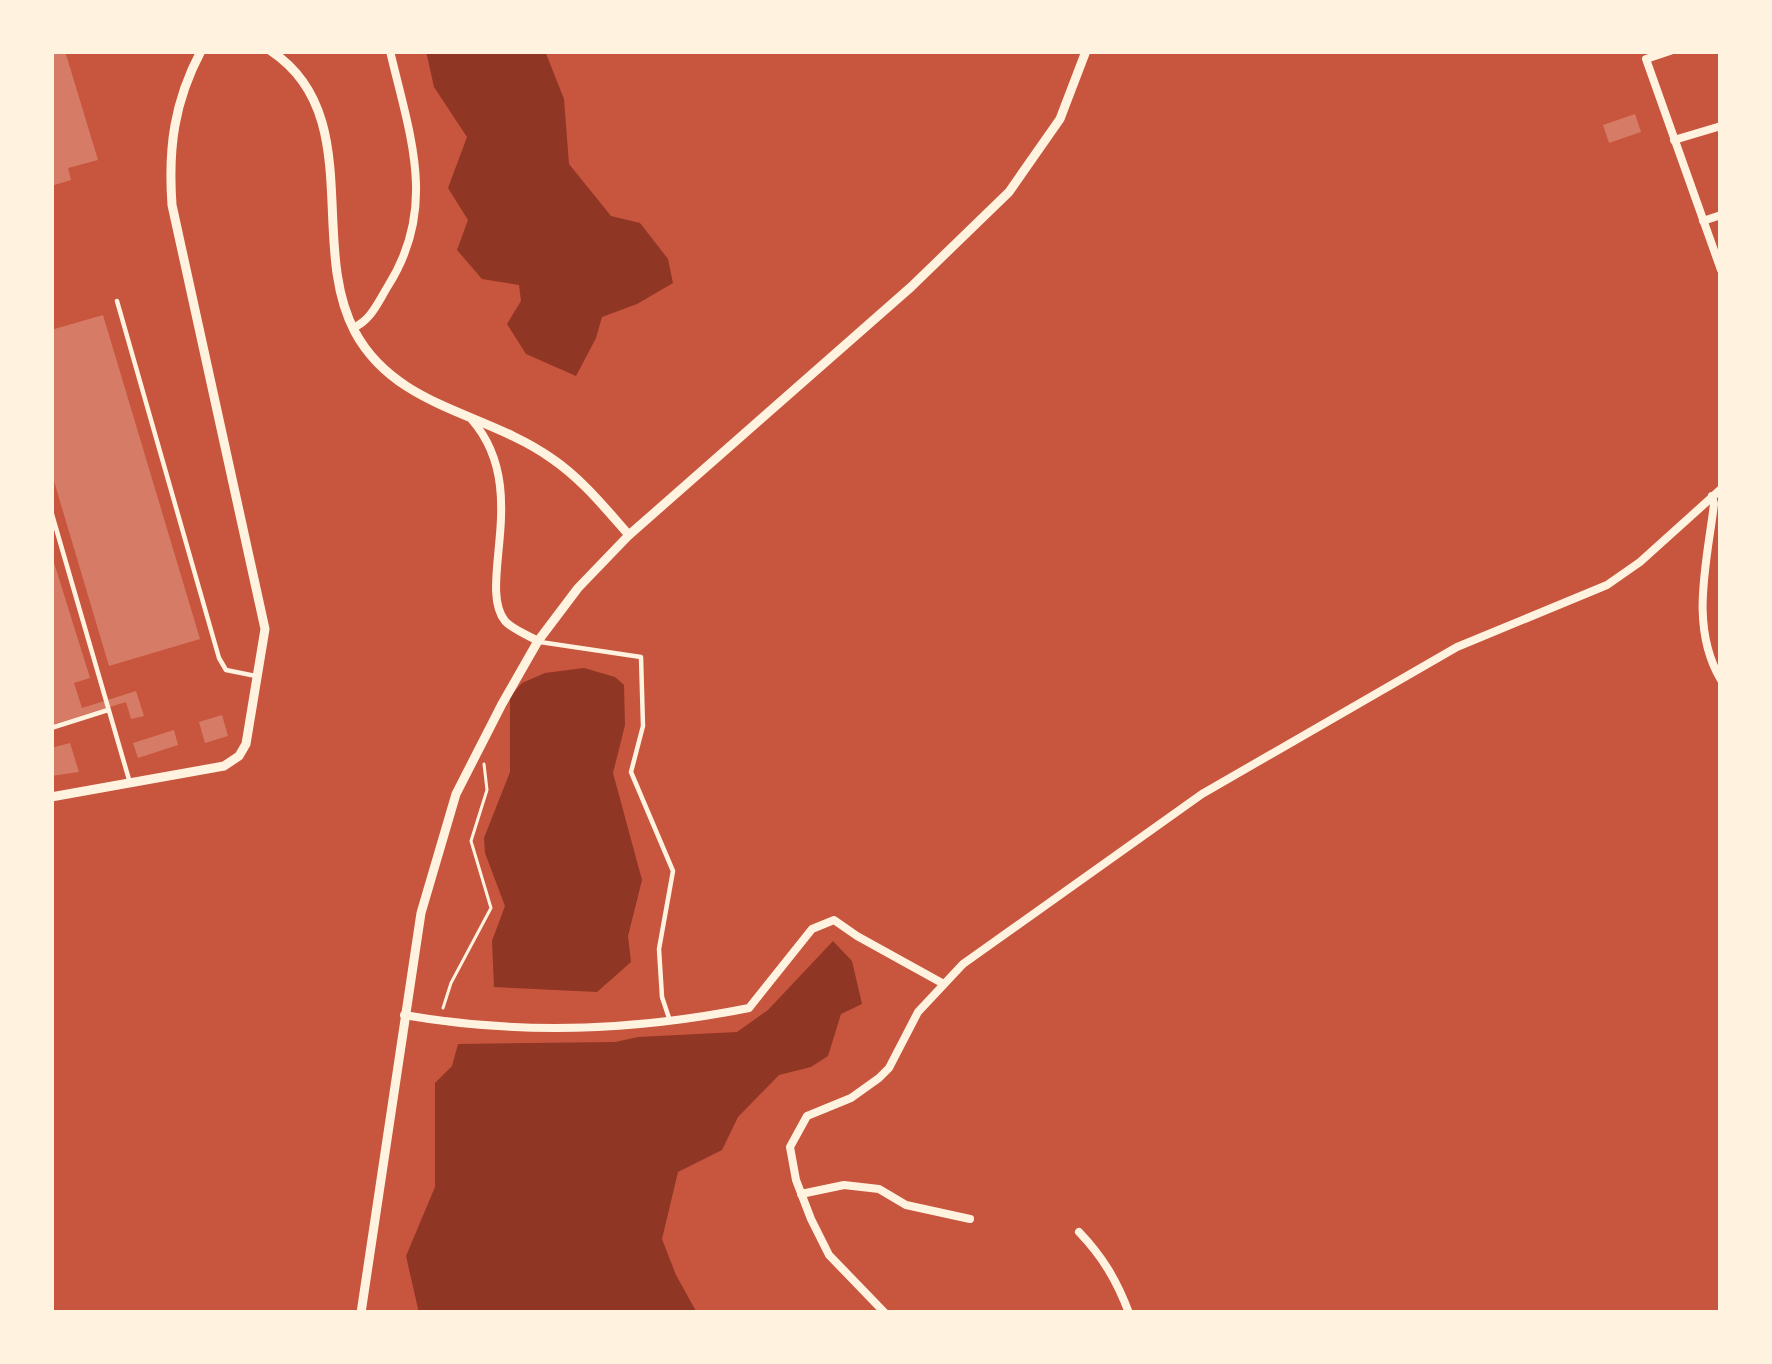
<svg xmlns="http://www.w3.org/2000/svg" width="1772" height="1364" font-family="Helvetica,sans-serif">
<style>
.water{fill:#8f3625}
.building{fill:#d67c66}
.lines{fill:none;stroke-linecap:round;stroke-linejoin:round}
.path{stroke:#fff3e0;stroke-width:3}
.service{stroke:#fff3e0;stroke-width:4.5}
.minor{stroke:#fff3e0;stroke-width:8}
.tertiary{stroke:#fff3e0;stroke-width:9}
</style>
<rect width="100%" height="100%" fill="#c8553d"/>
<g class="water">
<path d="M426,51H545L564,99L569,164L611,216L640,223L668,259L673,283L637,304L602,317L596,338L576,376L526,354L507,324L521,301L519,285L482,279L457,250L468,220L448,188L467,137L434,87Z"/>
<path d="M584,668L615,677L624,685L625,725L613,773L642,880L628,936L631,962L597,992L494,987L492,941L505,906L485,853L484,838L510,772V697L522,683L545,673Z"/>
<path d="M833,941L852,961L862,1004L841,1014L828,1056L811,1067L779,1075L738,1117L722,1150L678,1172L662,1239L676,1275L697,1313H419L406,1256L435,1187V1083L452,1066L458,1044L615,1042L638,1037L737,1032L768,1010Z"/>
</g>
<g class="building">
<path d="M51,51H65L98,160L68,168L71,180L51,186Z"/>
<path d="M1635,114L1641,132L1609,143L1603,125Z"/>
<path d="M103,315L200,639L109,666L51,471V330Z"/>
<path d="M51,553L90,678L74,683L82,708L136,691L144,716L131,719L126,702L51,725Z"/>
<path d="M222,715L228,736L205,743L199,722Z"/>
<path d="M174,730L178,745L138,758L133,743Z"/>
<path d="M70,743L79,772L51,776V748Z"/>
</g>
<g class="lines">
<path class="path" d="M443,1008L451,983L491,908L471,841L487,790L484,764"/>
<g class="service">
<path d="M117,301L219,658L226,670L256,676"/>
<path d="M51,511L130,783"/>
<path d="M540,642L641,657L643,726L631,772L673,871L659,949L662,997L670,1021"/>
<path d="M51,728L108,710"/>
</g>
<g class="minor">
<path d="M1670,51L1646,59L1721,270"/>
<path d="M1674,140L1721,126"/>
<path d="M1703,221L1721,215"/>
<path d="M353,328C371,320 377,304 388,286C438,207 410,136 390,51"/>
<path d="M472,420C532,489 476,585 505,621C512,629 529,636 538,641"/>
<path d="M1712,496L1714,504C1707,563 1689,626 1721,680"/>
<path d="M404,1015C519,1035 635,1031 749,1008L812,929L834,920L857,936L942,983"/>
<path d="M801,1194L844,1185L879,1189L906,1205L970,1219"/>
<path d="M1079,1232C1103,1257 1117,1281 1129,1313"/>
<path d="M885,1313L829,1255L811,1219L796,1180L790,1147L807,1116L851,1098L879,1078L889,1068L918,1012L963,964L1202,794L1457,647L1607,585L1640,562L1721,489"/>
</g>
<g class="tertiary">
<path d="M271,51C366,114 308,245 355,332C396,408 486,412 551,458C582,479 605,508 629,535"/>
<path d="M51,797L224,766L239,756L246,744L265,629L172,205C168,148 174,102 201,51"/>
<path d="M361,1313L421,913L456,794L502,704L538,641L578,588L629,535L911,287L1009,192L1060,119L1086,51"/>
</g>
</g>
<rect width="1772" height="1364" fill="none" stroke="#fff3e0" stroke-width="108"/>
</svg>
